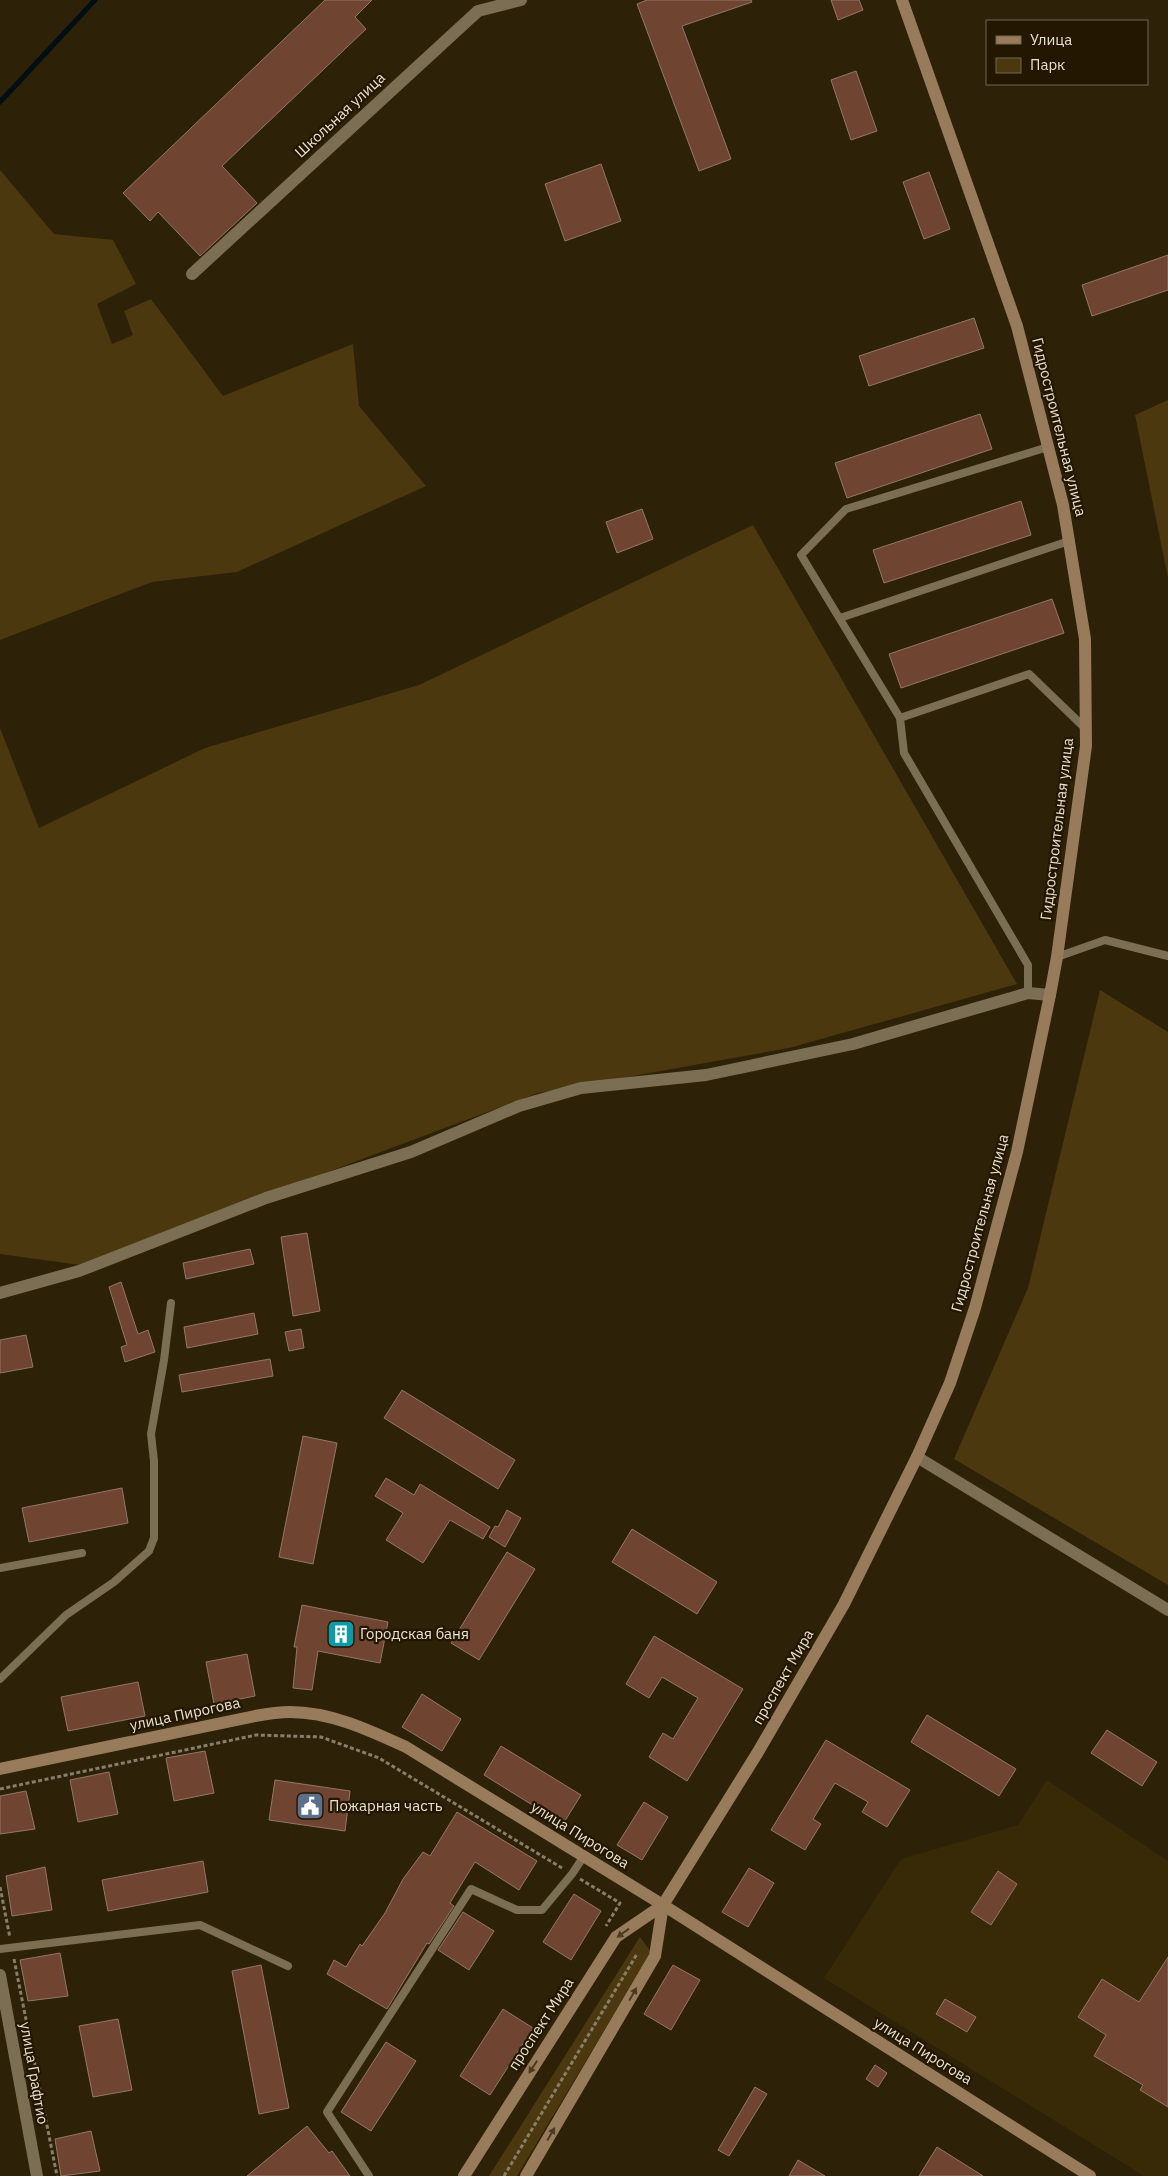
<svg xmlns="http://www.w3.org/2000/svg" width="1168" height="2176" font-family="'IBM Plex Sans',sans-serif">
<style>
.built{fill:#382907}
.green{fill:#4b380e}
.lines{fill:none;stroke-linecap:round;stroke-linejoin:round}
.stream{stroke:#010f14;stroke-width:5}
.building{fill:#6f4532;stroke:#947669}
.path{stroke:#887e6a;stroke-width:3;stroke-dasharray:4 2.5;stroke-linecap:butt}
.lane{stroke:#7b6e53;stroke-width:8}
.street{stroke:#7b6e53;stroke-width:12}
.secondary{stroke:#987b5a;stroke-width:12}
.oneway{fill:#4c3a20}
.labels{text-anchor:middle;stroke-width:4.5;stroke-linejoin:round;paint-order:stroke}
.street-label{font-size:15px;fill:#e8e0d1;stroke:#231701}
.poi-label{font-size:15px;fill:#e8e0d1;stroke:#231701;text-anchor:start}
</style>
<rect width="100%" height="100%" fill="#2d2108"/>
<path class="built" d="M1047,1780L1168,1861V2176H1144L824,1978L901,1859L1018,1825Z"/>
<g class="green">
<path d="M0,170L54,234L113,240L136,284L97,304L112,344L133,335L124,311L151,299L223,396L353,344L359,406L426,486L237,572L152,582L0,640Z"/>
<path d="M1168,400V578L1135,415Z"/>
<path d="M753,525L1017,984L789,1048L538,1093L80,1265L0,1254V728L39,828L205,748L419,685Z"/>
<path d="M1100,990L1168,1032V1585L954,1459L1028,1288Z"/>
<path d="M640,1937L651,1952L517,2176H489Z"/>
</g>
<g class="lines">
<path class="stream" d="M0,102L95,0"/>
</g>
<g class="building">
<path d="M325,0H372L355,17L366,29L222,166L257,203L200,256L158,212L150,221L123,193Z"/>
<path d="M647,0H751L752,2L682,26L731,159L699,171L637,4Z"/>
<path d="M831,0H859L863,10L838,20Z"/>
<path d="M856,71L877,131L851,140L831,80Z"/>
<path d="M601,164L621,221L565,241L545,184Z"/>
<path d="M929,172L950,229L924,239L903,182Z"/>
<path d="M1168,255V290L1092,316L1082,285Z"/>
<path d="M974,318L984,348L869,386L859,356Z"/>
<path d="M980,414L992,449L847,498L835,463Z"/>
<path d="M1021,501L1031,535L884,583L873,550Z"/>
<path d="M642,509L653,539L617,553L606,522Z"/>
<path d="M1052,599L1064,633L901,688L889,654Z"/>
<path d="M307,1233L320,1311L293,1316L281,1237Z"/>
<path d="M250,1249L254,1264L186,1279L183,1263Z"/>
<path d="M121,1282L138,1334L148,1330L155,1352L125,1362L121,1347L127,1345L109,1287Z"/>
<path d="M254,1313L258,1334L187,1348L184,1327Z"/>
<path d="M301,1329L304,1348L289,1351L285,1332Z"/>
<path d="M26,1335L33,1367L0,1373V1340Z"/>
<path d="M270,1359L273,1376L182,1392L179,1375Z"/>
<path d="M402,1390L515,1460L498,1489L384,1418Z"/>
<path d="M303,1436L337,1443L313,1564L279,1557Z"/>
<path d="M386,1478L414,1495L420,1484L490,1527L483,1539L450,1520L423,1563L386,1540L403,1513L375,1496Z"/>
<path d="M122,1488L128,1523L29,1542L22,1508Z"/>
<path d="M507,1510L521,1518L505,1547L489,1537L495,1526L498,1527Z"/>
<path d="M632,1529L717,1582L697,1614L612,1562Z"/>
<path d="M507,1552L535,1569L479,1660L451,1643Z"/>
<path d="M302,1605L388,1622L380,1663L318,1651L312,1690L293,1688L297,1647H294Z"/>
<path d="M654,1636L743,1689L687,1781L649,1757L663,1733L673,1739L698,1698L662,1677L649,1698L626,1684Z"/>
<path d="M247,1654L255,1696L214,1704L206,1662Z"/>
<path d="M138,1682L145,1716L68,1731L61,1697Z"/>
<path d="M422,1694L461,1719L442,1751L402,1727Z"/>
<path d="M927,1715L1016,1769L999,1796L911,1742Z"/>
<path d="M1107,1730L1157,1762L1142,1786L1091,1753Z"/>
<path d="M826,1740L910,1790L887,1827L862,1812L868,1802L835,1783L813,1819L821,1824L805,1850L771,1830Z"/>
<path d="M501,1746L581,1795L563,1824L484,1775Z"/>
<path d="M205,1751L214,1793L174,1801L166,1758Z"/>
<path d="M109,1772L118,1814L78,1822L70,1780Z"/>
<path d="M275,1780L350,1791L345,1831L269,1820Z"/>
<path d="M26,1791L35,1829L0,1834V1796Z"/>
<path d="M644,1802L668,1817L642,1860L617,1845Z"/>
<path d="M457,1812L537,1861L519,1890L475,1862L450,1903L454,1906L429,1944L427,1943L387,2009L327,1974L334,1960L346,1967L360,1944L362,1946L385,1913L403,1879L423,1852L430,1856Z"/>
<path d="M203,1861L208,1892L108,1911L102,1880Z"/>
<path d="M45,1867L52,1910L12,1916L6,1876Z"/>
<path d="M749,1868L774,1883L748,1927L722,1912Z"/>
<path d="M998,1871L1017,1884L991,1925L971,1912Z"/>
<path d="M574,1894L601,1911L571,1960L543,1942Z"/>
<path d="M463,1912L494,1931L469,1970L438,1950Z"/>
<path d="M60,1953L68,1996L28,2001L20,1960Z"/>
<path d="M1168,1957V2107L1140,2090L1143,2085L1094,2056L1106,2035L1078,2017L1102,1979L1139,2002Z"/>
<path d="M261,1965L289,2108L259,2114L232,1971Z"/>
<path d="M673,1965L700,1980L671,2030L644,2014Z"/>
<path d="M945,1999L976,2017L967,2032L936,2014Z"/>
<path d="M503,2009L533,2028L490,2095L460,2076Z"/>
<path d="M118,2019L132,2090L93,2097L79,2026Z"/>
<path d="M386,2042L416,2061L371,2131L341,2112Z"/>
<path d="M875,2065L887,2073L878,2087L866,2079Z"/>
<path d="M755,2087L767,2094L729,2156L718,2150Z"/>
<path d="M307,2126L329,2153L332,2151L350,2176H247Z"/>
<path d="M91,2131L100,2171L61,2176L55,2139Z"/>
<path d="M937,2147L983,2176H919Z"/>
<path d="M798,2160L825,2176H789Z"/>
</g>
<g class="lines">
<g class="path">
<path d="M0,1789L256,1735L321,1737L379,1758L562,1868"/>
<path d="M580,1879L620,1903L606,1926"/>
<path d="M0,1887L10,1938"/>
<path d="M14,1959L57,2176"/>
<path d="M504,2176L637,1954"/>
</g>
<g class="lane">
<path d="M840,618L1069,541"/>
<path d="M900,718L1029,674L1086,729"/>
<path d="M1057,957L1105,940L1168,956"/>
<path d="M1028,993V965L904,753L900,718L801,555L846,509L1048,447"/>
<path d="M0,1568L82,1553"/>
<path d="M0,1679L66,1615L114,1582L149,1551L154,1538V1461L151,1434L164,1360L171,1303"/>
<path d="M0,1949L200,1925L288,1966"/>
<path d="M369,2176L327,2112L471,1889L517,1910H542L572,1874L584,1856"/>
</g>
<g class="street">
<path d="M192,274L478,11L521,0"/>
<path d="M0,1293L79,1271L266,1198L411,1152L519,1106L581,1088L706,1075L853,1044L1028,993L1050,995"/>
<path d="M917,1457L1168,1610"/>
<path d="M0,1975L37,2176"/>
</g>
<g class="secondary">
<path d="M0,1769L255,1716C266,1714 278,1712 290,1712C331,1712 369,1730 406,1747L663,1905L1090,2176"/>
<path d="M464,2176L616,1937L663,1905L758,1752L844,1604L917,1457L950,1383L975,1308L1017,1152L1050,995L1057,957L1086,746L1085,639L1063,505L1017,326L902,0"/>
<path d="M526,2176L655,1956L663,1905"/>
</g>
</g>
<defs><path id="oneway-solid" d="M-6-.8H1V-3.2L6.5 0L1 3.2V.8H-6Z" transform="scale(1.25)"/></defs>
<g class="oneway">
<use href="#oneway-solid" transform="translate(623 1933) rotate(144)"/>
<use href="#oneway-solid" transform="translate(633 1994) rotate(-60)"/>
<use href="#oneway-solid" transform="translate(533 2067) rotate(123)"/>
<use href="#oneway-solid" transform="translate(551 2134) rotate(-60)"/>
</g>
<defs>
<g id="building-square" transform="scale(1.4375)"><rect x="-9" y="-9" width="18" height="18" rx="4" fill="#0f9aa8" stroke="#231701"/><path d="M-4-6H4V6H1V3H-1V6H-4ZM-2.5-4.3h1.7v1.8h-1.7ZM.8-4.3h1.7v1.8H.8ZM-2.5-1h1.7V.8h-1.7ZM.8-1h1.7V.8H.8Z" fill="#fff"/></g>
<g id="civic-square" transform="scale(1.4375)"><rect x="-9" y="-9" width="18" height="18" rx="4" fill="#5c6f8a" stroke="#231701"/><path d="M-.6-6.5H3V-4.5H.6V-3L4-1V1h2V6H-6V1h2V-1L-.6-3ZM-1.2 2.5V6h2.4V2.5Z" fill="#fff"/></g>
</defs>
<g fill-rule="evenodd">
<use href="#building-square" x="341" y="1634"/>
<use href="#civic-square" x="310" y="1806"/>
</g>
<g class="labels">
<g class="street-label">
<text transform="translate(340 115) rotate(-43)" y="5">Школьная улица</text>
<text transform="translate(1059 427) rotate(76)" y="5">Гидростроительная улица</text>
<text transform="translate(1057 829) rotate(-83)" y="5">Гидростроительная улица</text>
<text transform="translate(980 1223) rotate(-75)" y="5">Гидростроительная улица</text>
<text transform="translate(783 1677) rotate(-60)" y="5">проспект Мира</text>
<text transform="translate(185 1714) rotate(-12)" y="5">улица Пирогова</text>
<text transform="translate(580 1835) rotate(32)" y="5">улица Пирогова</text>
<text transform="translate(541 2024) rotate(-57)" y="5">проспект Мира</text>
<text transform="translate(923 2051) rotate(32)" y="5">улица Пирогова</text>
<text transform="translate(34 2073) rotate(80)" y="5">улица Графтио</text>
</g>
<g class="poi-label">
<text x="360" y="1639">Городская баня</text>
<text x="329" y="1811">Пожарная часть</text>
</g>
</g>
<rect x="986" y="20" width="162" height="65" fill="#231701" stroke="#726754"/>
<rect x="996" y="36" width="25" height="8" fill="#987b5a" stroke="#726754"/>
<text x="1030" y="45" font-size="15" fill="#e8e0d1">Улица</text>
<rect x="996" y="58" width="25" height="15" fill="#4b380e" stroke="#726754"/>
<text x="1030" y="70" font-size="15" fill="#e8e0d1">Парк</text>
</svg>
